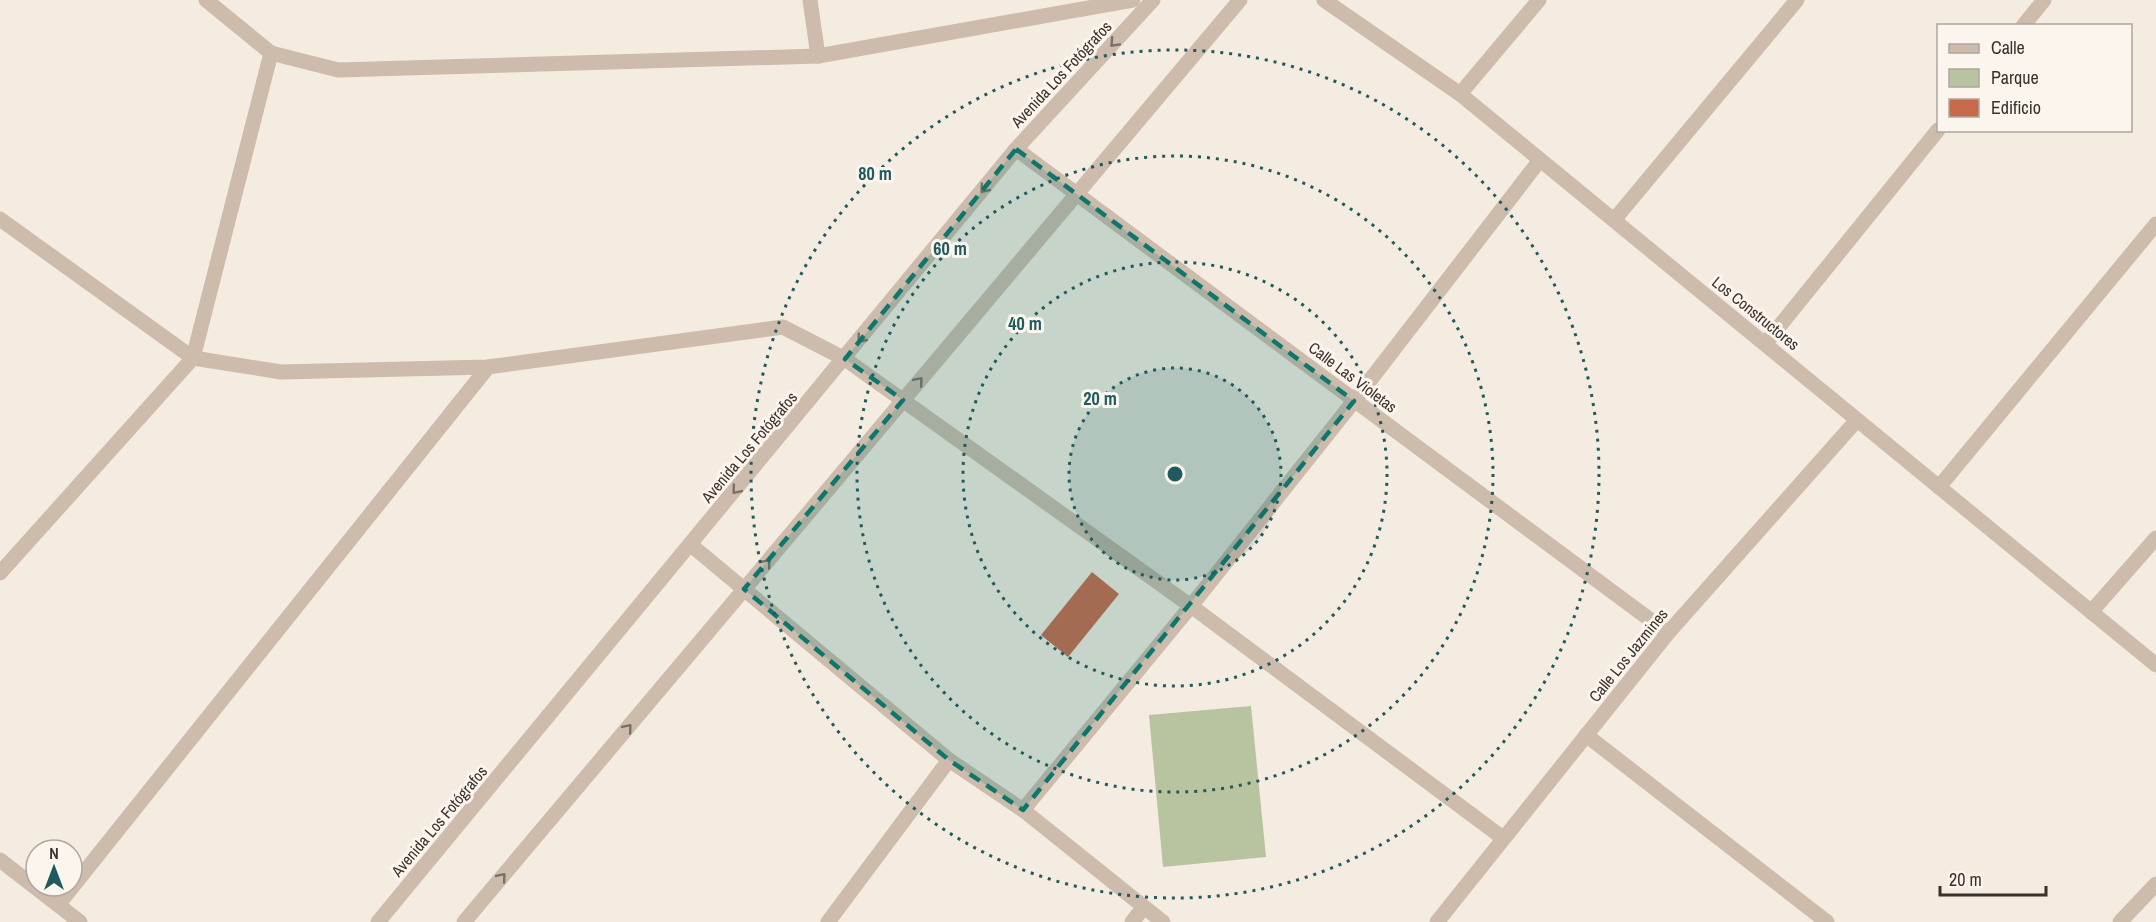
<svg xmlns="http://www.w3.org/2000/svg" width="2156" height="922" font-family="'Archivo Narrow',sans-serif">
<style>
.green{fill:#b8c4a0}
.building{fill:#c8694b}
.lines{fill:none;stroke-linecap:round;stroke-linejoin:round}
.minor{stroke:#cdbbac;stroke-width:15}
.oneway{stroke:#7d6f65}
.marked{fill:#0f766e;fill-opacity:0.2;stroke:#0f766e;stroke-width:4.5;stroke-dasharray:12 8;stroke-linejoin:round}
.ring{fill:none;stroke:#1f5a5e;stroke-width:3;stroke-dasharray:3 6}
.labels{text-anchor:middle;stroke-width:6;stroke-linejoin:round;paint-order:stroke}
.street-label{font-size:16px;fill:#3b302b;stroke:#fbf5ee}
.centre{fill:#1f5a5e;stroke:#fbf5ee;stroke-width:3}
.ring-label{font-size:18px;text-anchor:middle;font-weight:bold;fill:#1f5a5e;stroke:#fbf5ee;stroke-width:6;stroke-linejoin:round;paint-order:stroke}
</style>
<rect width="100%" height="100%" fill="#f4ebe1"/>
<path class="green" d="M1251,706L1266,857L1163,867L1149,715Z"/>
<path class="building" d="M1092,572L1119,594L1068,657L1041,635Z"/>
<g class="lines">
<g class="minor">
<path d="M206,0L271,53L338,70L818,56L1133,0"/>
<path d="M810,0L818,56"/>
<path d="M1324,0L1460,94L2156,665"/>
<path d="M2023,26L2044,0"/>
<path d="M1460,94L1539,0"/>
<path d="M1016,149L1668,633"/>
<path d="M0,219L193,358L281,372L488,367L783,327L845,359L1191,606L1503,838"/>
<path d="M1614,220L1797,0"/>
<path d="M1765,344L1938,130"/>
<path d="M1939,487L2156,224"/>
<path d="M691,545L949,760L1023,810L1163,922"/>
<path d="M0,573L193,358L271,53"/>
<path d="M2091,612L2156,538"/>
<path d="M1586,735L1827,922"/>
<path d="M1023,810L1191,606L1354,401L1540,160"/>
<path d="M0,860L80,922"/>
<path d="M58,905L488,367"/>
<path d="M378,922L1016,149L1153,0"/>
<path d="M464,922L1240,0"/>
<path d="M828,922L949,760"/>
<path d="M1132,922L1144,907"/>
<path d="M1437,922L1668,633L1857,420"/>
<path d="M2120,922L2156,884"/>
</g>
</g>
<defs><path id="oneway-chevron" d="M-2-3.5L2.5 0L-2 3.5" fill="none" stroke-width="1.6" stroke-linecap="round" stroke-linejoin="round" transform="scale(1.5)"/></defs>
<g class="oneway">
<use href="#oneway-chevron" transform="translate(1114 43) rotate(133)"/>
<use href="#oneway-chevron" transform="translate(984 189) rotate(129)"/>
<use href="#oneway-chevron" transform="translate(861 339) rotate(129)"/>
<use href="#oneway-chevron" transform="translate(919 381) rotate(-50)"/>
<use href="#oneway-chevron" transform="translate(736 490) rotate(130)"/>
<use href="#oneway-chevron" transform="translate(767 563) rotate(-50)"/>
<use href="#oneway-chevron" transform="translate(628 728) rotate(-50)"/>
<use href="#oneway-chevron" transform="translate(502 877) rotate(-50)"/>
</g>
<path class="marked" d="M1016,149L1354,401L1023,810L949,760L744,589L903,400L845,359Z"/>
<circle cx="1175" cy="474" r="106" fill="#1f5a5e" fill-opacity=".12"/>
<g class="ring">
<circle cx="1175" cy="474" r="106"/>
<circle cx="1175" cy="474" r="212"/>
<circle cx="1175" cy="474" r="318"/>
<circle cx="1175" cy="474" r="424"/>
</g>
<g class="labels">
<g class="street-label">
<text transform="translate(1061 74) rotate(-47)" y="6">Avenida Los Fotógrafos</text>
<text transform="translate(1756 313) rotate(39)" y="6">Los Constructores</text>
<text transform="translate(1353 377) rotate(37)" y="6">Calle Las Violetas</text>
<text transform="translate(749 447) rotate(-50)" y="6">Avenida Los Fotógrafos</text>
<text transform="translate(1628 655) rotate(-51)" y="6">Calle Los Jazmines</text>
<text transform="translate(439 821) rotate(-50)" y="6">Avenida Los Fotógrafos</text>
</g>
</g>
<circle cx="1175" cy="474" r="9" class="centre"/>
<g class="ring-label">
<text x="875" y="180">80 m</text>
<text x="950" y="255">60 m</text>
<text x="1025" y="330">40 m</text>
<text x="1100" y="405">20 m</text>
</g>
<rect x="1937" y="24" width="195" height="108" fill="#fbf5ee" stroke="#aea6a0" stroke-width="1.5"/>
<rect x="1949" y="44" width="30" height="9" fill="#cdbbac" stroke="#aea6a0" stroke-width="1.5"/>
<text x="1991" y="54" font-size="18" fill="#3b302b">Calle</text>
<rect x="1949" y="69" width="30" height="18" fill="#b8c4a0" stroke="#aea6a0" stroke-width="1.5"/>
<text x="1991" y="84" font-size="18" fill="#3b302b">Parque</text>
<rect x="1949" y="99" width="30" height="18" fill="#c8694b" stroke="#aea6a0" stroke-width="1.5"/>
<text x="1991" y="114" font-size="18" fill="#3b302b">Edificio</text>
<g transform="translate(54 868)"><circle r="28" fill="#fbf5ee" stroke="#aea6a0" stroke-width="1.5"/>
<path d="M0-4.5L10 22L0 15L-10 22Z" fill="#1f5a5e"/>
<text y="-9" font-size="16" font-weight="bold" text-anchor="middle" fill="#3b302b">N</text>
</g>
<path d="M1940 886v9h106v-9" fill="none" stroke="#3b302b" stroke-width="3"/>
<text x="1949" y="886" font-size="18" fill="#3b302b" stroke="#fbf5ee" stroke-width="4.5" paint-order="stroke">20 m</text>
</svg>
